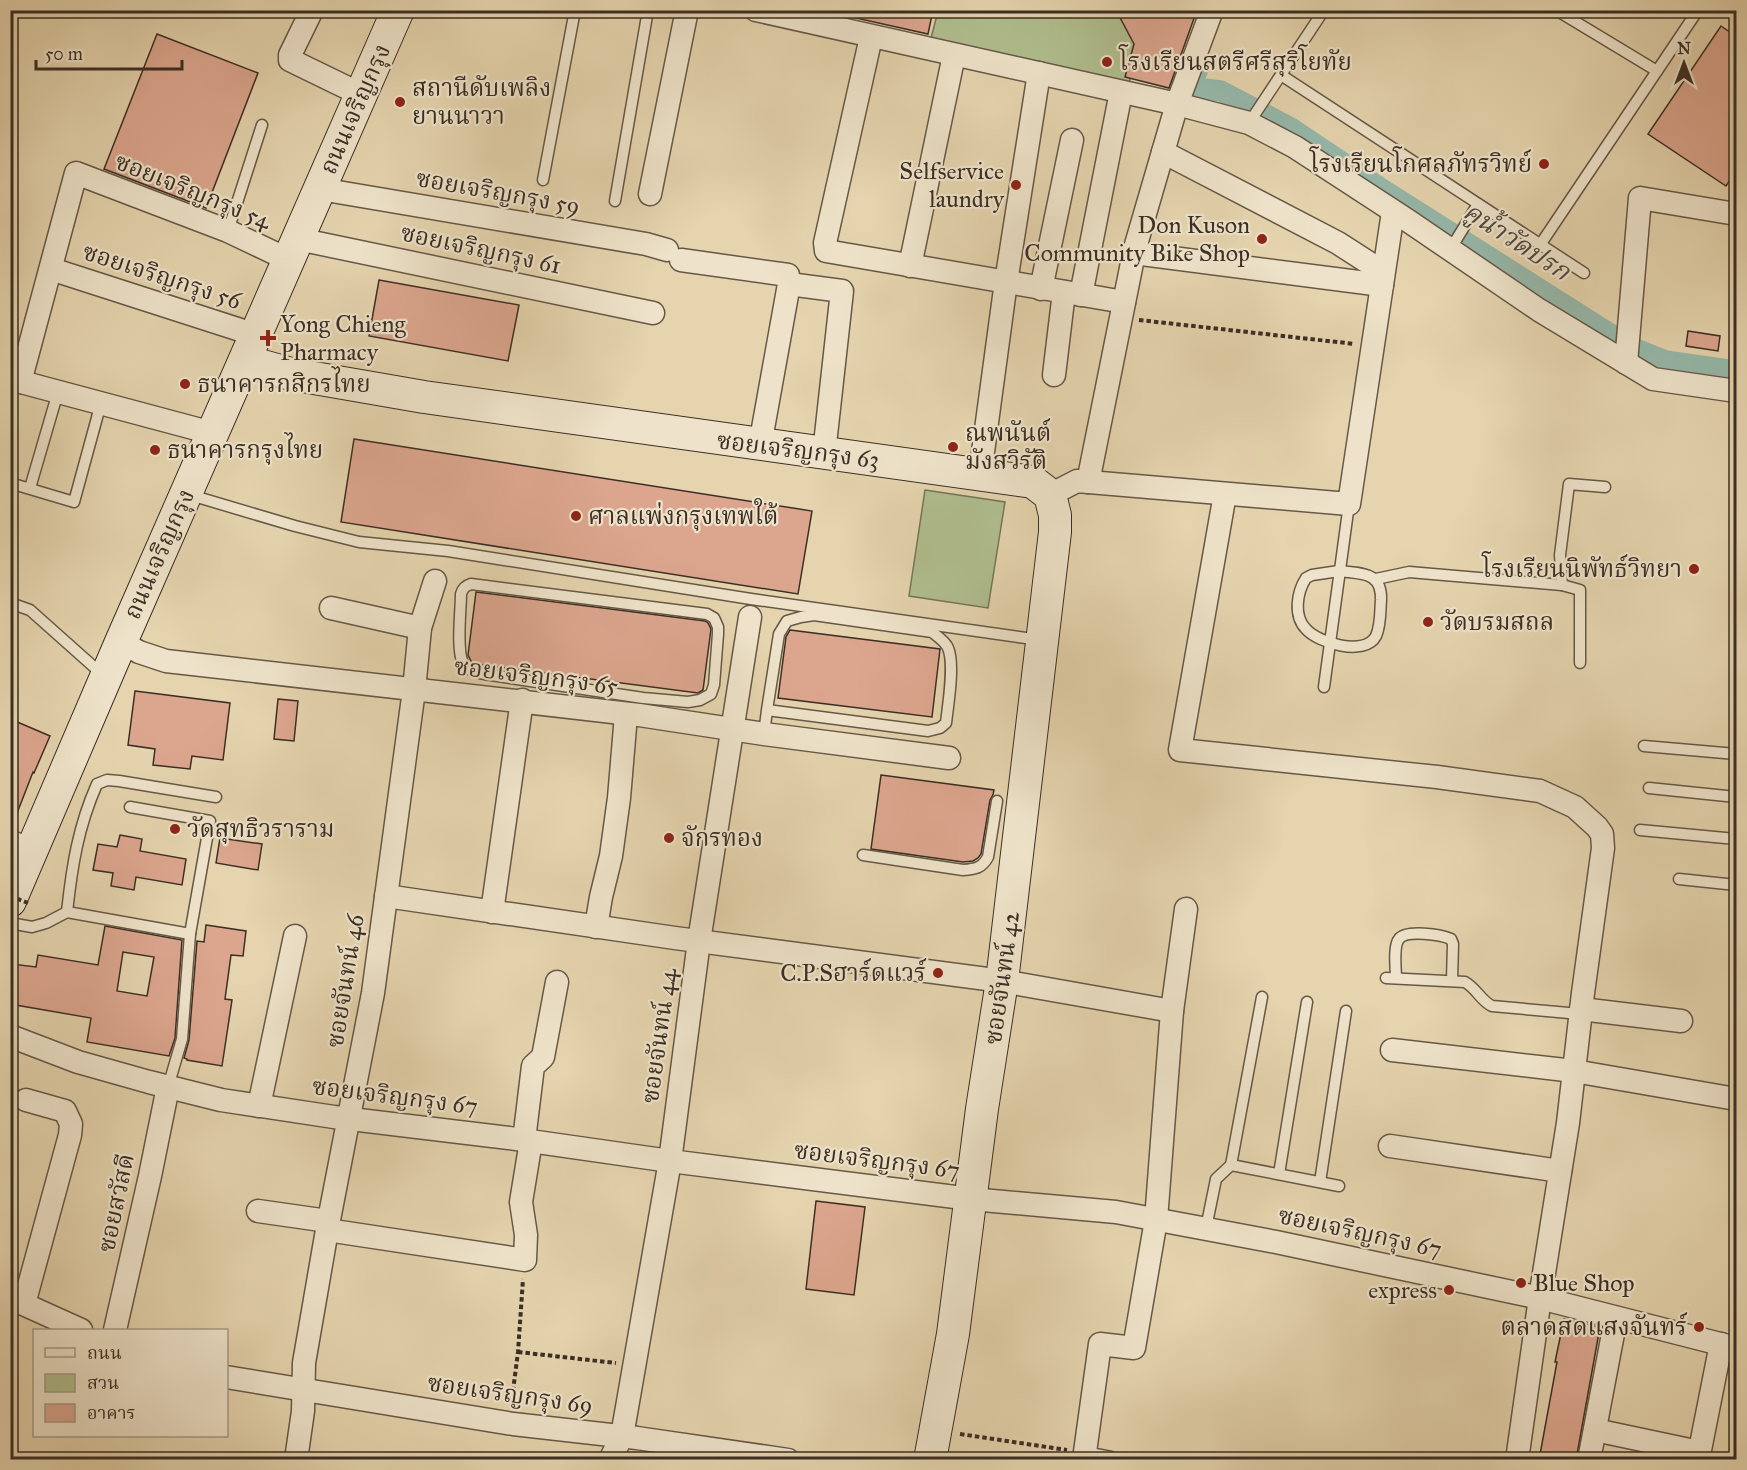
<svg xmlns="http://www.w3.org/2000/svg" width="1747" height="1470" font-family="'IM FELL Great Primer','Noto Serif Thai',serif">
<style>
.green{fill:#b0be8e;stroke:#76765a;stroke-width:1.5}
.lines{fill:none;stroke-linecap:round;stroke-linejoin:round}
.canal{stroke:#96b8aa;stroke-width:21}
.building{fill:#dca68e;stroke:#3b2e25;stroke-width:1.5;fill-rule:evenodd}
.lane-casing{stroke:#665847;stroke-width:13}
.street-casing{stroke:#665847;stroke-width:25}
.secondary-casing{stroke:#3b2e25;stroke-width:34}
.path{stroke:#3b2e25;stroke-width:4;stroke-dasharray:4.5 3;stroke-linecap:butt}
.lane{stroke:#eee3ca;stroke-width:10}
.street{stroke:#eee3ca;stroke-width:22}
.secondary{stroke:#eee3ca;stroke-width:32}
.path-bridge{stroke:#3b2e25;stroke-width:4;stroke-dasharray:4.5 3;stroke-linecap:butt}
.poi-dot{fill:#8f2418;stroke:#eee3ca;stroke-width:2}
.labels{text-anchor:middle;stroke-width:4.5;stroke-linejoin:round;paint-order:stroke}
.poi-label{font-size:24px;fill:#3b2e25;stroke:#eee3ca;text-anchor:start}
.street-label{font-size:24px;fill:#3b2e25;stroke:#eee3ca}
.water-label{font-size:26px;font-style:italic;fill:#4d4a40;stroke:#eee3ca}
</style>
<rect width="100%" height="100%" fill="#e5d4ae"/>
<filter id="stains"><feTurbulence type="fractalNoise" baseFrequency=".00333" numOctaves="4"/><feColorMatrix values="0 0 0 0 .2 0 0 0 0 .09 0 0 0 0 .02 0 0 0 .5 -.17"/></filter>
<radialGradient id="worn" r=".72"><stop offset=".6" stop-color="#630" stop-opacity="0"/><stop offset="1" stop-color="#630" stop-opacity=".3"/></radialGradient>
<g class="green">
<path d="M938,11H1148L1129,83L930,42Z"/>
<path d="M925,490L1005,502L988,608L909,596Z"/>
</g>
<g class="lines">
<path class="canal" d="M1200,64L1191,87L1221,91L1291,128L1379,187L1631,347L1666,361L1736,371"/>
</g>
<g class="building">
<path d="M829,10H933L928,34L829,12Z"/>
<path d="M1116,10H1197L1169,88L1125,77L1134,44Z"/>
<path d="M1721,26L1737,37V170L1726,186L1648,134Z"/>
<path d="M157,34L258,73L206,208L104,169Z"/>
<path d="M379,280L519,305L508,361L369,336Z"/>
<path d="M1688,331L1720,336L1718,351L1686,346Z"/>
<path d="M354,439L812,511L798,594L341,522Z"/>
<path d="M476,592L705,621L708,623L711,629L703,690L698,693L475,664L471,661L468,655Z"/>
<path d="M790,630L940,649L932,717L778,698L786,637Z"/>
<path d="M135,691L230,703L223,760L192,756L190,769L153,765L155,749L128,745Z"/>
<path d="M278,699L298,701L294,741L274,739Z"/>
<path d="M15,721L50,736L34,773L33,772L12,826L10,733Z"/>
<path d="M881,775L994,790L993,795L990,800L981,854L978,858L973,861L963,862L871,849Z"/>
<path d="M120,835L142,839L140,851L186,859L182,885L136,877L134,890L111,886L113,873L93,870L98,844L117,847Z"/>
<path d="M220,838L262,844L258,870L216,863Z"/>
<path d="M206,925L246,931L243,956L231,955L225,999L232,1000L222,1066L187,1060V1059L184,1058L189,1040L197,941L204,942Z"/>
<path d="M105,926L182,940L175,1038L169,1056L87,1042L91,1018L10,1004V974L12,964L36,967L38,955L98,965ZM123,952L154,957L147,996L117,991Z"/>
<path d="M816,1201L865,1207L854,1295L806,1289Z"/>
<path d="M1564,1319L1600,1327L1576,1460H1539L1557,1362H1555Z"/>
</g>
<g class="lines">
<g class="lane-casing">
<g id="lane">
<path d="M1556,10L1657,71"/>
<path d="M1281,75L1584,273"/>
<path d="M1249,123L1324,10"/>
<path d="M543,180L575,10"/>
<path d="M615,201L648,10"/>
<path d="M228,231L262,125"/>
<path d="M1540,245L1698,10"/>
<path d="M1450,250L1478,204"/>
<path d="M10,483L74,502L101,403"/>
<path d="M30,488L58,392"/>
<path d="M187,494L295,526L359,542L448,551L751,599L1040,640"/>
<path d="M1339,571C1361,574 1382,571 1381,600C1380,611 1381,625 1376,636C1365,657 1318,643 1306,629C1293,616 1297,592 1306,578L1312,575Z"/>
<path d="M1376,579L1409,572L1562,585"/>
<path d="M471,584L707,614L714,618L718,627V634L714,685L711,694L700,700L688,702L643,698L484,674C476,672 468,671 463,663C456,650 461,610 461,594C463,588 465,586 471,584Z"/>
<path d="M10,603L30,610L103,675"/>
<path d="M1580,663V590L1562,585L1560,555L1569,484L1605,487"/>
<path d="M1324,687L1349,504"/>
<path d="M764,734L767,710L928,731L940,728L946,723C948,705 955,664 948,648C945,641 938,637 932,632L814,615L801,617L787,621L779,634L767,710"/>
<path d="M1644,746L1736,754"/>
<path d="M1649,788L1736,797"/>
<path d="M130,807L210,821L190,934L182,1039L168,1087"/>
<path d="M1640,830L1736,839"/>
<path d="M10,835L33,844"/>
<path d="M863,855L963,870C976,869 982,868 988,857L997,801"/>
<path d="M1679,879L1736,885"/>
<path d="M67,912C72,866 78,827 97,784L107,780L119,781L216,797"/>
<path d="M10,923L32,927L46,923L67,912L190,934"/>
<path d="M1386,978L1465,982C1477,989 1481,1001 1492,1006L1580,1014"/>
<path d="M1396,978C1396,969 1393,946 1399,939C1406,929 1442,935 1451,939L1453,944L1452,980"/>
<path d="M1231,1165L1262,997"/>
<path d="M1279,1174L1307,1002"/>
<path d="M1320,1182L1346,1011"/>
<path d="M1206,1228L1216,1179L1231,1165L1339,1186"/>
<path d="M1085,1452L1111,1457"/>
</g>
</g>
<g class="street-casing">
<g id="street">
<path d="M312,10L290,55V60L362,95"/>
<path d="M756,10L1177,104L1249,123L1295,147L1407,220L1539,310L1653,379L1736,391"/>
<path d="M871,37L825,243L826,251L1124,302"/>
<path d="M1163,152L1338,243L1383,272"/>
<path d="M320,189L646,244L667,250"/>
<path d="M650,194L687,10"/>
<path d="M298,239L653,313"/>
<path d="M1134,253L1382,285"/>
<path d="M681,260L788,275L789,284L760,445"/>
<path d="M910,266L954,55"/>
<path d="M51,269L256,335"/>
<path d="M1006,282L1039,73"/>
<path d="M789,284L842,291L824,453"/>
<path d="M1041,289L1072,140"/>
<path d="M1081,295L1121,92"/>
<path d="M1626,363L1640,198L1736,214"/>
<path d="M1054,375L1064,292"/>
<path d="M10,379L212,433"/>
<path d="M20,382L76,173L228,231L289,260"/>
<path d="M980,474L1005,289"/>
<path d="M1088,482L1135,248L1177,104L1212,10"/>
<path d="M1225,494L1180,750L1437,777L1540,791L1575,807L1597,827L1602,834L1603,848L1583,993L1568,1123L1540,1298L1517,1460"/>
<path d="M1050,495L1077,481L1349,504L1393,212"/>
<path d="M331,608L420,628"/>
<path d="M121,642L139,652L166,661L639,715L764,734L949,758"/>
<path d="M386,896L675,938L1002,981L1172,1011"/>
<path d="M492,912L522,700"/>
<path d="M596,927L601,897L611,856L619,798L625,727V714"/>
<path d="M1581,1009L1681,1021"/>
<path d="M10,1036L78,1062L149,1082L221,1100L334,1117L509,1138L670,1161L971,1199L1116,1212L1276,1242L1540,1298L1736,1348"/>
<path d="M1392,1050L1574,1071L1736,1099"/>
<path d="M259,1106L295,936"/>
<path d="M524,1140L533,1066L543,1057L557,982"/>
<path d="M1390,1146L1560,1171"/>
<path d="M258,1211L328,1221"/>
<path d="M327,1230L525,1260L526,1235L521,1202L531,1141"/>
<path d="M10,1298L81,1330"/>
<path d="M21,1303L27,1293L70,1135L71,1124L65,1111L26,1100"/>
<path d="M115,1330L150,1176L168,1087"/>
<path d="M226,1377L513,1424L637,1438L788,1460"/>
<path d="M1595,1430L1699,1452"/>
<path d="M1085,1452L1100,1344L1134,1348L1156,1220L1172,1011L1186,909"/>
<path d="M296,1460L303,1411L304,1363L327,1230L373,993L414,690L420,628L435,581"/>
<path d="M610,1460L622,1436L670,1161L699,941L750,617"/>
<path d="M1589,1460L1616,1318"/>
<path d="M1698,1460L1721,1344"/>
</g>
</g>
<g class="secondary-casing">
<g id="secondary">
<path d="M245,361L291,374L424,397L1033,482L1050,495L1055,515V532L1002,981L982,1109L953,1334L930,1460"/>
<path d="M10,901L121,642L398,10"/>
</g>
</g>
<g class="path">
<path d="M1139,320L1355,344"/>
<path d="M518,1352L616,1363"/>
<path d="M511,1406L518,1352L523,1279"/>
<path d="M960,1434L1067,1450"/>
</g>
<use href="#lane" class="lane"/>
<use href="#street" class="street"/>
<use href="#secondary" class="secondary"/>
<path class="path-bridge" d="M10,896L28,903"/>
</g>
<g class="poi-dot">
<circle cx="1107" cy="62" r="6"/>
<circle cx="400" cy="102" r="6"/>
<circle cx="1544" cy="164" r="6"/>
<circle cx="1016" cy="185" r="6"/>
<circle cx="1262" cy="239" r="6"/>
<path d="M265 329h6v6h6v6h-6v6h-6v-6h-6v-6h6z"/>
<circle cx="185" cy="384" r="6"/>
<circle cx="953" cy="447" r="6"/>
<circle cx="155" cy="450" r="6"/>
<circle cx="576" cy="516" r="6"/>
<circle cx="1694" cy="569" r="6"/>
<circle cx="1428" cy="622" r="6"/>
<circle cx="175" cy="829" r="6"/>
<circle cx="669" cy="838" r="6"/>
<circle cx="938" cy="973" r="6"/>
<circle cx="1521" cy="1283" r="6"/>
<circle cx="1449" cy="1290" r="6"/>
<circle cx="1699" cy="1327" r="6"/>
</g>
<g class="labels">
<g class="poi-label">
<text x="1119" y="70">โรงเรียนสตรีศรีสุริโยทัย</text>
<text x="412" y="96">สถานีดับเพลิง<tspan x="412" dy="28">ยานนาวา</tspan></text>
<text x="1532" y="172" text-anchor="end">โรงเรียนโกศลภัทรวิทย์</text>
<text x="1004" y="179" text-anchor="end">Selfservice<tspan x="1004" dy="28">laundry</tspan></text>
<text x="1250" y="233" text-anchor="end">Don Kuson<tspan x="1250" dy="28">Community Bike Shop</tspan></text>
<text x="280" y="332">Yong Chieng<tspan x="280" dy="28">Pharmacy</tspan></text>
<text x="197" y="392">ธนาคารกสิกรไทย</text>
<text x="965" y="441">ณพนันต์<tspan x="965" dy="28">มังสวิรัติ</tspan></text>
<text x="167" y="458">ธนาคารกรุงไทย</text>
<text x="588" y="524">ศาลแพ่งกรุงเทพใต้</text>
<text x="1682" y="577" text-anchor="end">โรงเรียนนิพัทธ์วิทยา</text>
<text x="1440" y="630">วัดบรมสถล</text>
<text x="187" y="837">วัดสุทธิวราราม</text>
<text x="681" y="846">จักรทอง</text>
<text x="926" y="981" text-anchor="end">C.P.Sฮาร์ดแวร์</text>
<text x="1533" y="1291">Blue Shop</text>
<text x="1437" y="1298" text-anchor="end">express</text>
<text x="1687" y="1335" text-anchor="end">ตลาดสดแสงจันทร์</text>
</g>
<g class="street-label">
<text transform="translate(355 109) rotate(-66)" y="8">ถนนเจริญกรุง</text>
<text transform="translate(193 191) rotate(22)" y="8">ซอยเจริญกรุง 54</text>
<text transform="translate(498 192) rotate(10)" y="8">ซอยเจริญกรุง 59</text>
<text transform="translate(481 249) rotate(12)" y="8">ซอยเจริญกรุง 61</text>
<text transform="translate(162 276) rotate(18)" y="8">ซอยเจริญกรุง 56</text>
<text transform="translate(798 450) rotate(7)" y="8">ซอยเจริญกรุง 63</text>
<text transform="translate(159 554) rotate(-66)" y="8">ถนนเจริญกรุง</text>
<text transform="translate(536 676) rotate(7)" y="8">ซอยเจริญกรุง 65</text>
<text transform="translate(1002 978) rotate(-82)" y="8">ซอยจันทน์ 42</text>
<text transform="translate(345 981) rotate(-81)" y="8">ซอยจันทน์ 46</text>
<text transform="translate(659 1036) rotate(-82)" y="8">ซอยจันทน์ 44</text>
<text transform="translate(395 1096) rotate(7)" y="8">ซอยเจริญกรุง 67</text>
<text transform="translate(877 1160) rotate(7)" y="8">ซอยเจริญกรุง 67</text>
<text transform="translate(116 1203) rotate(-78)" y="8">ซอยสวัสดี</text>
<text transform="translate(1360 1232) rotate(12)" y="8">ซอยเจริญกรุง 67</text>
<text transform="translate(510 1394) rotate(8)" y="8">ซอยเจริญกรุง 69</text>
</g>
<g class="water-label">
<text transform="translate(1517 241) rotate(33)" y="9">คูน้ำวัดปรก</text>
</g>
</g>
<rect width="1747" height="1470" fill="none" stroke="#e5d4ae" stroke-width="36"/>
<rect x="12" y="12" width="1723" height="1446" fill="none" stroke="#3b2e25" stroke-width="3"/>
<rect x="18" y="18" width="1711" height="1434" fill="none" stroke="#3b2e25" stroke-width="1.5"/>
<rect x="33" y="1329" width="195" height="108" fill="#eee3ca" stroke="#a69b88" stroke-width="1.5"/>
<rect x="45" y="1348" width="30" height="9" fill="#eee3ca" stroke="#a69b88" stroke-width="1.5"/>
<text x="87" y="1359" font-size="18" fill="#3b2e25">ถนน</text>
<rect x="45" y="1374" width="30" height="18" fill="#b0be8e" stroke="#a69b88" stroke-width="1.5"/>
<text x="87" y="1389" font-size="18" fill="#3b2e25">สวน</text>
<rect x="45" y="1404" width="30" height="18" fill="#dca68e" stroke="#a69b88" stroke-width="1.5"/>
<text x="87" y="1419" font-size="18" fill="#3b2e25">อาคาร</text>
<g transform="translate(1684 63)" stroke="#eee3ca" stroke-width="4.5" paint-order="stroke">
<path d="M0-4.5L10 22L0 15L-10 22Z" fill="#3b2e25"/>
<text y="-9" font-size="16" font-weight="bold" text-anchor="middle" fill="#3b2e25">N</text>
</g>
<path d="M36 60v9h146v-9" fill="none" stroke="#3b2e25" stroke-width="3"/>
<text x="45" y="60" font-size="18" fill="#3b2e25" stroke="#eee3ca" stroke-width="4.5" paint-order="stroke">50 m</text>
<rect width="100%" height="100%" filter="url(#stains)"/>
<rect width="100%" height="100%" fill="url(#worn)"/>
</svg>
